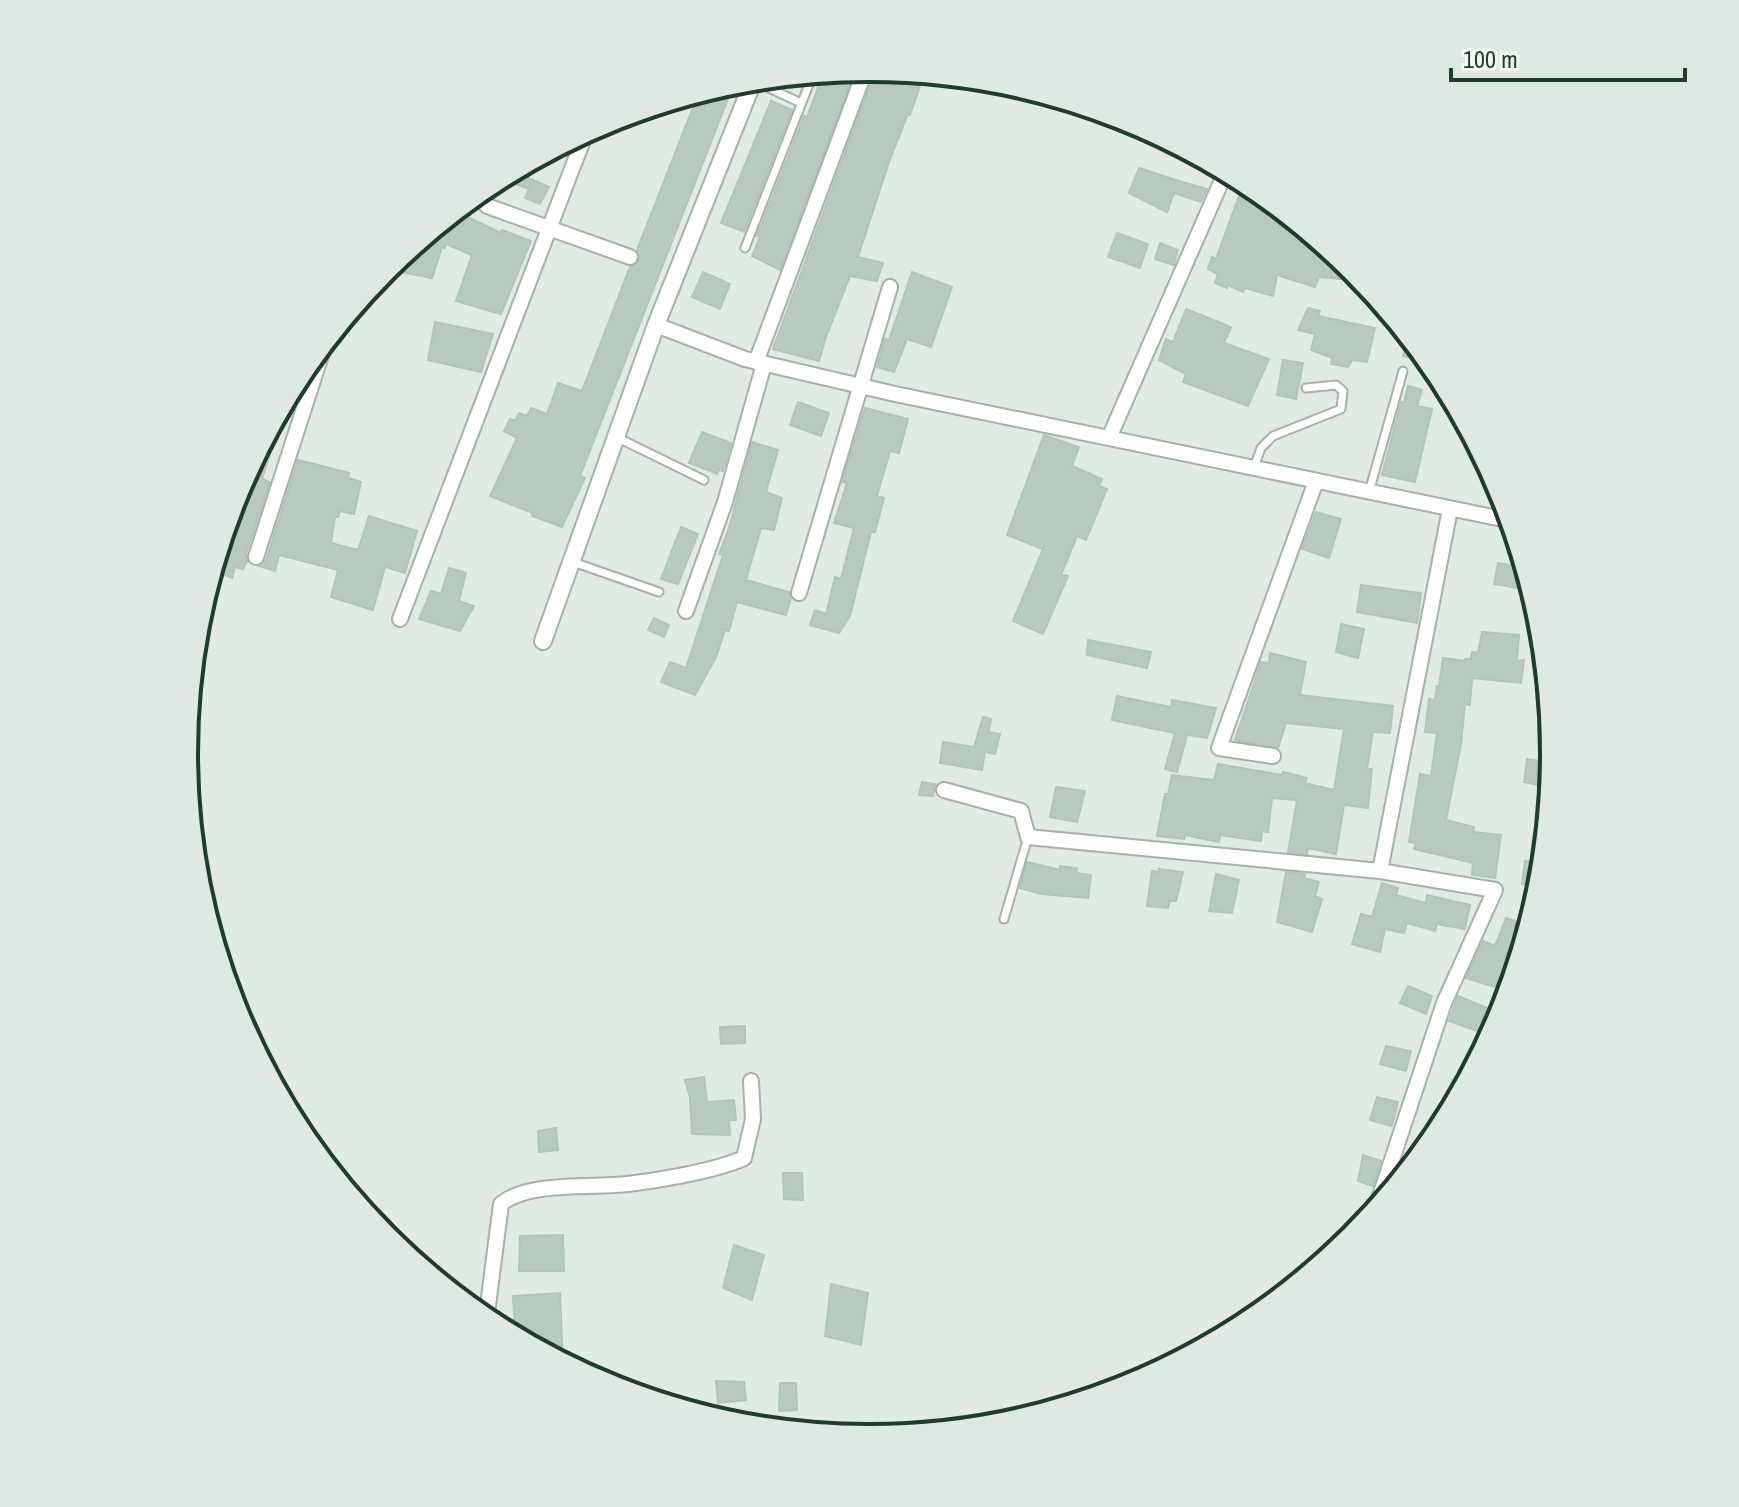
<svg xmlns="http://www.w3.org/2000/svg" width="1739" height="1507" font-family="'Archivo Narrow',sans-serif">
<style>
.building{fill:#b8c9bf;stroke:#b2c5b9;stroke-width:2}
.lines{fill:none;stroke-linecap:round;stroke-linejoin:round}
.service-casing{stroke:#a3b3aa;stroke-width:11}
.minor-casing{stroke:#a3b3aa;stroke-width:18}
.tertiary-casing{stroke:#a3b3aa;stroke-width:20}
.service{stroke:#fff;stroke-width:7}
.minor{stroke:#fff;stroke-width:14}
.tertiary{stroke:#fff;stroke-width:16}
.rim{fill:none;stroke:#203c2f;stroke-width:4}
</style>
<rect width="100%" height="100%" fill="#e0ebe4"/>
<g class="building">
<path d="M876,69L907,72L923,78L910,115L908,114L889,162L858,257L883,263L877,281L850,276L826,337L819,361L773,349Z"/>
<path d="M853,70H855L780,270L752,256L760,237L757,236L804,116L807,117L824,72Z"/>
<path d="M735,81L580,476L585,478L562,527L532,516L533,513L490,496L517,438L504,431L510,419L515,421L519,413L527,416L531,408L547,414L558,383L582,391L630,267L639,261L637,250L699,92Z"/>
<path d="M771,101L792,110L744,232L721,223Z"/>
<path d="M1139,168L1179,181L1207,189L1201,202L1174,193L1167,212L1129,193Z"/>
<path d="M513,171L549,187L540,204L525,198L529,189L498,178Z"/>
<path d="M1249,183L1330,249L1327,256L1341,258L1364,281L1319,277L1315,287L1277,275L1273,296L1245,288L1243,292L1228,285L1227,288L1215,283L1218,274L1208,269L1212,257L1216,259L1243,185L1247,187Z"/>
<path d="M455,211L501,233L502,230L531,241L501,314L456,301L472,255L446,244L445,248L442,247L432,278L384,269Z"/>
<path d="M1117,233L1148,244L1140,268L1108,257Z"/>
<path d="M1160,243L1178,250L1174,265L1155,259Z"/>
<path d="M703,272L730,284L720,309L692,297Z"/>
<path d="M912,272L952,287L931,347L907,339L894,372L877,367L885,339L889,340Z"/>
<path d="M1308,308L1320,311L1318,316L1375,328L1367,362L1352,360L1348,367L1331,364L1332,358L1311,350L1315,334L1298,330Z"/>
<path d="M1186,309L1231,327L1224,343L1269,359L1248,406L1183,382L1186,374L1159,360L1166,339L1173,342Z"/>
<path d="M435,322L493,334L481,372L428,360Z"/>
<path d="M1407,342L1416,345L1432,363L1403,356Z"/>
<path d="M1283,360L1303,363L1296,399L1277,395Z"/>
<path d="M1408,386L1422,390L1417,406L1432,409L1415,482L1382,475L1401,402L1404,403Z"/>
<path d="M798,402L829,413L821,436L790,425Z"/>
<path d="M865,408L908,419L899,453L890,451L877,496L884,498L875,532H871L850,616L839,633L810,625L815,610L826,614L835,577L841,579L854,528L834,523L847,483L842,482Z"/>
<path d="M702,432L731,443L723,471L718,470L717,474L689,463Z"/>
<path d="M1044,435L1079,447L1072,466L1102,479L1099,486L1107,489L1086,540L1077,536L1061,575L1068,576L1043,634L1013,621L1043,549L1007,535Z"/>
<path d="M752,442L778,450L766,492L782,498L774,530L761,528L746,580L789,592L791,598L786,615L737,602L729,631L725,630L716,657L695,695L661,682L670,662L686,668L723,555L719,554L729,528Z"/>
<path d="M259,448L271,451L262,479L270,482L246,554L248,562H246L243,569L235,567L232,578L212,570L236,491Z"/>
<path d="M298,460L349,473L348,478L361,482L354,514L340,511L338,517H335L331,543L358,550L369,516L417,531L405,573L385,567L373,610L331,597L338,570L279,555L275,571L259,566L266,560Z"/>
<path d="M1316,512L1341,519L1329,558L1302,549Z"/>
<path d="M681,527L698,534L678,584L661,579Z"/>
<path d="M1498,563L1526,568L1530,582L1529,590L1494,584Z"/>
<path d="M449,568L466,573L459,601L474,606L460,631L419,619L431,591L441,594Z"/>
<path d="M1361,585L1421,593L1417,623L1357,612Z"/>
<path d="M654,618L669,625L664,637L648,630Z"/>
<path d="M1341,624L1364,629L1358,658L1336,652Z"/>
<path d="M1482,632L1519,635L1517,661L1524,660L1521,683L1472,678L1470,705L1465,704L1461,744L1446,820L1474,827L1473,832L1501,835L1495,878L1472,875L1473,863L1414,849L1416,843L1409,842L1420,774L1431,776L1437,733L1425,732L1429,699L1435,700L1437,686H1439L1443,658L1465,661V659H1471L1472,652L1478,653Z"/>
<path d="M1088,640L1151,652L1147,668L1087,655Z"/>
<path d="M1270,653L1306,662L1300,695L1393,706L1390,733L1373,732L1367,769H1372L1368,808L1344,805L1336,854L1308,848L1307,854L1288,852L1297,800L1272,798L1268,832L1262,831L1261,841L1220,835L1219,842L1185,835L1184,839L1157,836L1165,794H1168L1172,775L1214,780L1218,764L1282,775L1283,772L1307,778L1305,783L1334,790L1344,729L1286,723L1278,748L1235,740L1261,662L1269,663Z"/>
<path d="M1117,696L1171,707L1172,700L1216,708L1207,738L1187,735L1177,772L1165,769L1175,733L1112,720Z"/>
<path d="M983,717L991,719L989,732L1000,734L995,754L985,752L982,770L940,763L943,742L974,747Z"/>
<path d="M1527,759L1554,763L1552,788L1524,782Z"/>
<path d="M922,782L935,784L933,796L919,795Z"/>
<path d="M1056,787L1085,791L1077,822L1050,817Z"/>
<path d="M1525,861L1544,864L1542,888L1522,884Z"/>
<path d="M1027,862L1060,870V866L1077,868L1076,873L1091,875L1088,898L1041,894L1020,888Z"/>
<path d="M1159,869L1183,872L1176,901H1170L1168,908L1147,906L1152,871L1159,872Z"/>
<path d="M1286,872L1305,874L1304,878L1319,882L1315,896L1322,899L1312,932L1277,922Z"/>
<path d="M1216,874L1239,880L1232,913L1209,911Z"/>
<path d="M1382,883L1398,888L1396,895L1426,903L1427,895L1470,905L1465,929L1437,924L1435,931L1407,923L1404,933L1385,929L1380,952L1352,944L1361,914L1372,917Z"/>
<path d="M1506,918L1530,926L1521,955L1512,952L1495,987L1466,978L1483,941L1495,946Z"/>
<path d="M1408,986L1432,996L1426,1014L1400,1003Z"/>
<path d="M1458,996L1492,1010L1483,1033L1449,1021Z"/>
<path d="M745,1026V1043L721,1044L720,1027Z"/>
<path d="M1386,1046L1411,1051L1406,1071L1380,1064Z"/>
<path d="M704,1077L707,1102L734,1100L736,1120H729L730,1135L692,1134L690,1097L685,1080Z"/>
<path d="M1377,1097L1398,1102L1392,1126L1370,1120Z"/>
<path d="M556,1128L558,1150L539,1152L538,1131Z"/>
<path d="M1363,1155L1381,1161L1373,1186L1358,1181Z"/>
<path d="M783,1173H802L803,1200L784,1199Z"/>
<path d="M563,1235L564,1271H519L520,1236Z"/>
<path d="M734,1245L764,1255L752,1300L723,1288Z"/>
<path d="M831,1284L868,1293L861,1345L825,1336Z"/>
<path d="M560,1293L563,1363L515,1338L513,1296Z"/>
<path d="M716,1381L744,1382L746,1400L718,1403Z"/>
<path d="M780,1383H796L797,1410L779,1411Z"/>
</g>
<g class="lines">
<g class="service-casing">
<g id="service">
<path d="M754,81L801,103"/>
<path d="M745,248L813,74"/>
<path d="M616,437L704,480"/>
<path d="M1254,467L1261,448L1273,436L1341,409L1343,391L1336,385L1306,388"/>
<path d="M1369,492L1403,371"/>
<path d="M573,562L659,592"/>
<path d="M1004,919L1028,837"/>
<path d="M1058,1409V1408"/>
</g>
</g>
<g class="minor-casing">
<g id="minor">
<path d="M487,206L630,257"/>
<path d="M656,325L745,359L895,394L1512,521"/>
<path d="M756,362L866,68"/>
<path d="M1109,438L1226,171"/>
<path d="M256,557L326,340"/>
<path d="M799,593L890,287"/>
<path d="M686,611L725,502L764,364"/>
<path d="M400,619L586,132"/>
<path d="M1273,756L1219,748L1316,481"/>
<path d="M944,790L1021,811L1028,837L1380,871"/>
<path d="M1374,1214L1444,1003L1495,890L1380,871L1450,509"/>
<path d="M486,1321L501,1204C528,1181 594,1188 628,1184C661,1180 715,1171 744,1158L753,1119L751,1081"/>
</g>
</g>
<g class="tertiary-casing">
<path id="tertiary" d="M543,641L656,325L754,79"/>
</g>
<use href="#service" class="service"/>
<use href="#minor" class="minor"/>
<use href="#tertiary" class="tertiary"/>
</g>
<path d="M0 0H1739V1507H0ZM198 753a671 671 0 1 1 1342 0a671 671 0 1 1-1342 0Z" fill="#dfe9e3" fill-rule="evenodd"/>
<path class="rim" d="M198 753a671 671 0 1 1 1342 0a671 671 0 1 1-1342 0Z"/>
<path d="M1451 68v12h234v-12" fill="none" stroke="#203c2f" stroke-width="4"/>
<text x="1463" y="68" font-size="24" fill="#203c2f" stroke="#f0f8f3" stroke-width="6" paint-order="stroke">100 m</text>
</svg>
